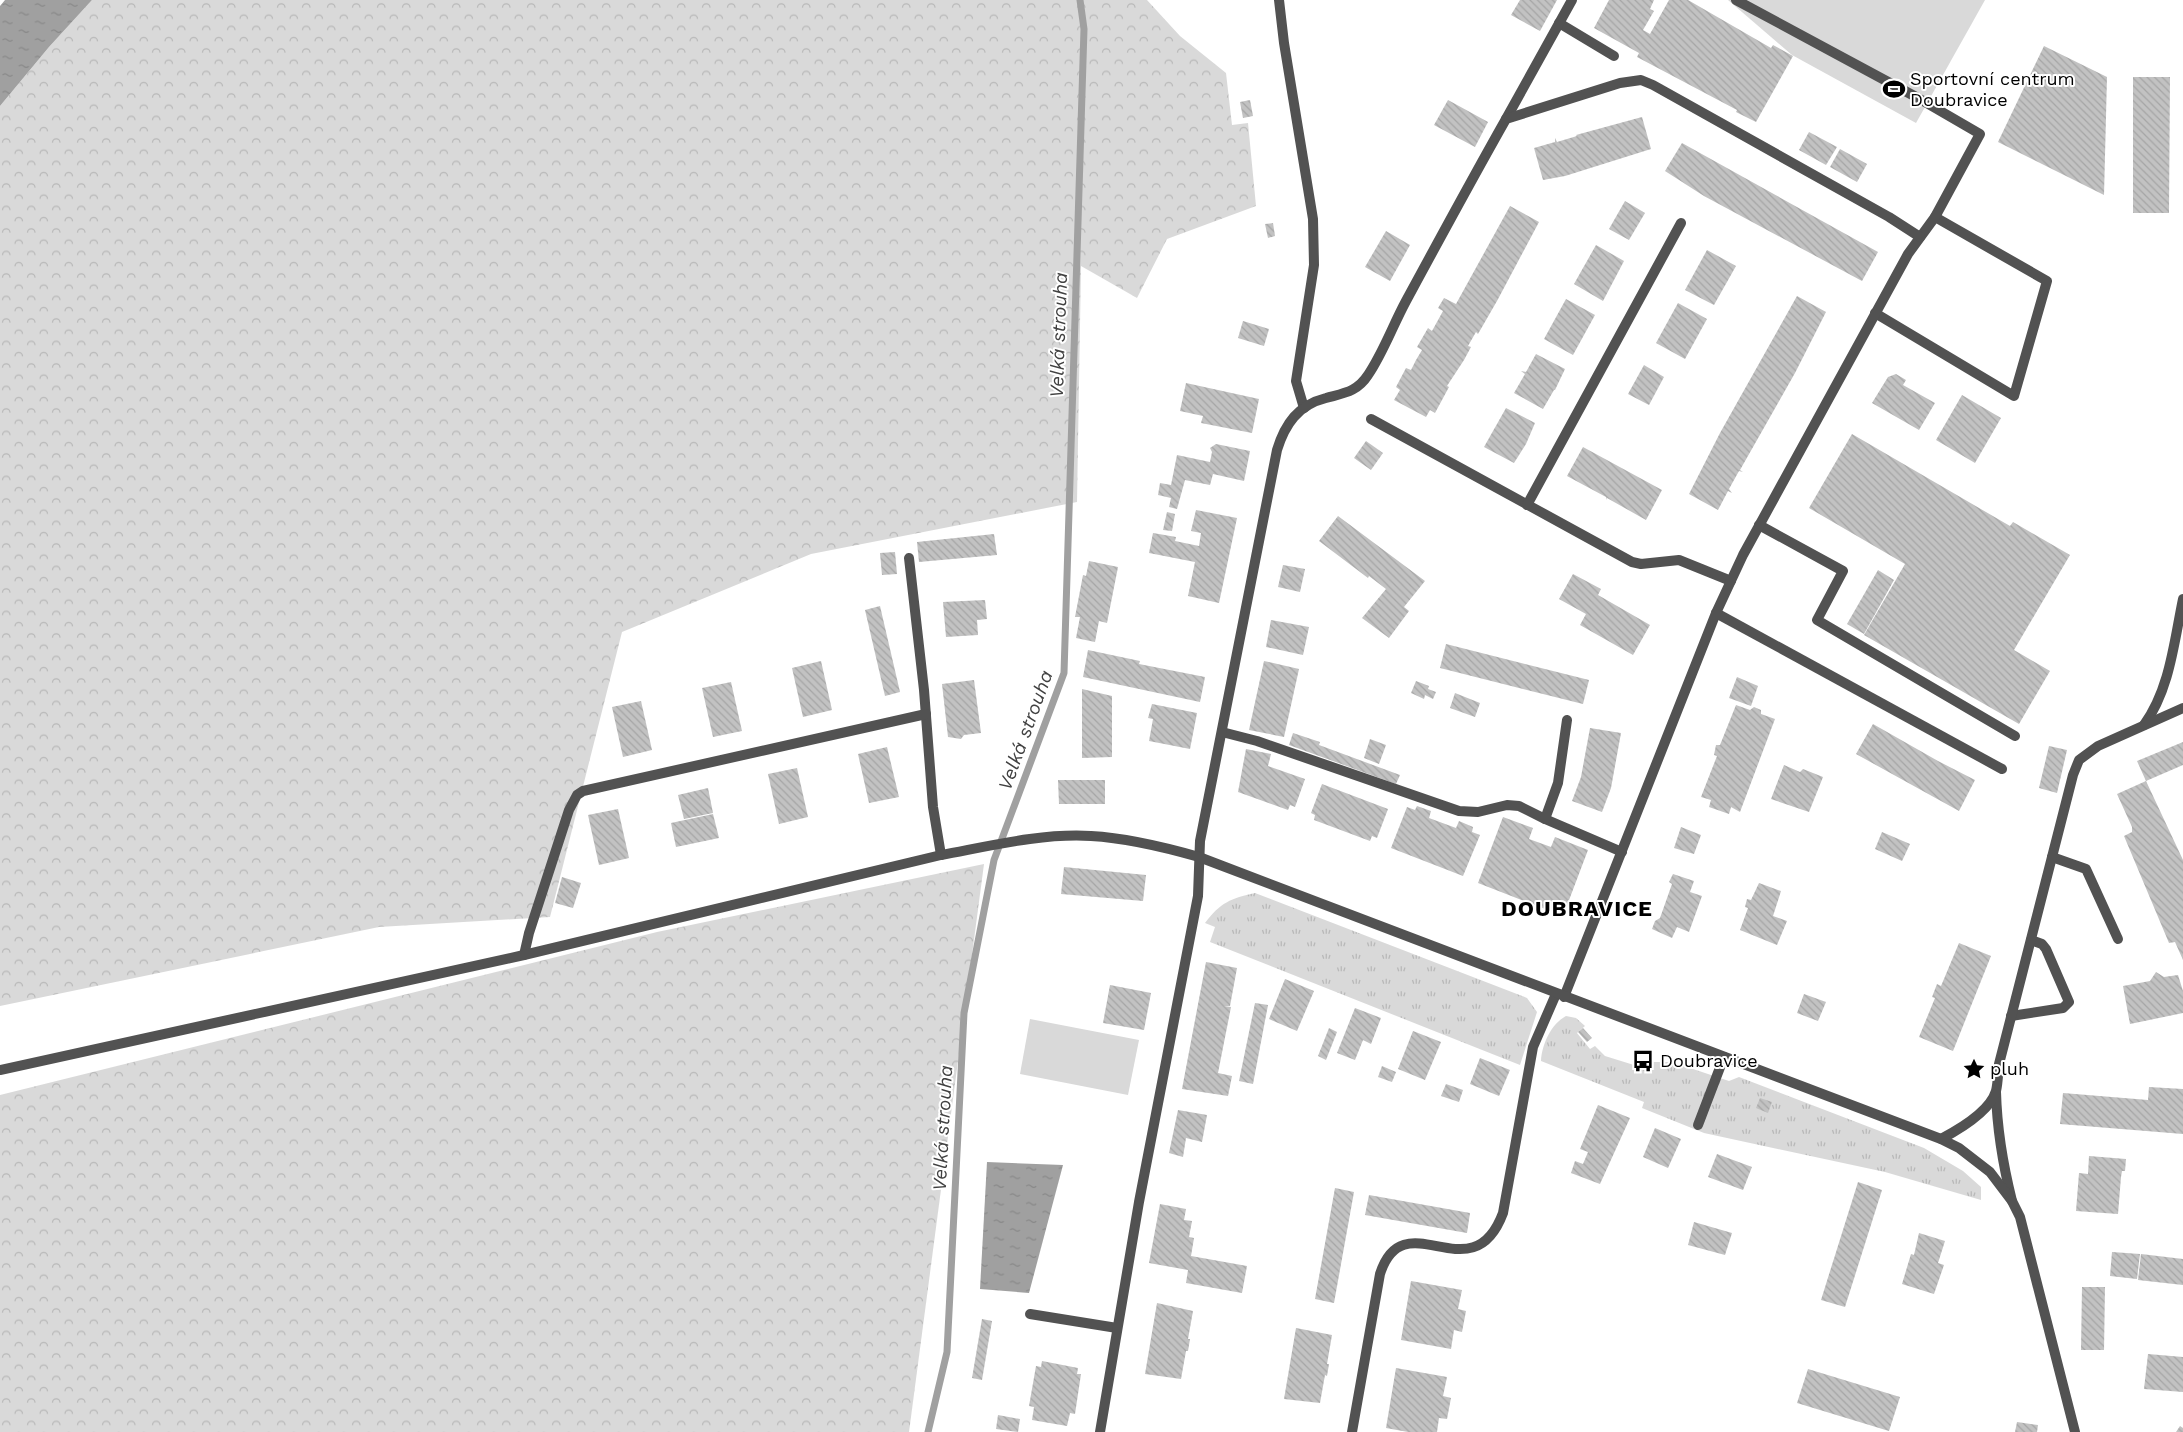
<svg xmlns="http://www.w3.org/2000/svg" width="2183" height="1432" font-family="'Work Sans',sans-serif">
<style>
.grass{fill:url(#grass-tufts)}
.forest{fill:url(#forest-crowns)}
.pitch{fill:#d9d9d9}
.water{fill:url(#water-ripples)}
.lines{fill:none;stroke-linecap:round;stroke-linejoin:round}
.stream{stroke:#a0a0a0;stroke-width:7}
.building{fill:url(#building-back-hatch)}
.service{stroke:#525252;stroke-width:10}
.minor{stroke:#525252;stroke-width:10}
.tertiary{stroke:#525252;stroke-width:10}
.labels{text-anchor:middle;stroke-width:4;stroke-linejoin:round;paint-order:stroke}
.poi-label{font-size:18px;fill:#000;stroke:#fff;text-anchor:start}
.water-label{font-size:19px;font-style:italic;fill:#414141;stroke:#fff}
.district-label{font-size:22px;font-weight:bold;letter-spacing:1px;fill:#000;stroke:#fff}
</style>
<defs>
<pattern id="grass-tufts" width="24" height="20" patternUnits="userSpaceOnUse" patternTransform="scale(1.25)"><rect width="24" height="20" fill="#d9d9d9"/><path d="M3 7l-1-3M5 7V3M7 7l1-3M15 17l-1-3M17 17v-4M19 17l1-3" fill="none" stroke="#b8b8b8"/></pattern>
<pattern id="forest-crowns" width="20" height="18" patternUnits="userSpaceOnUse" patternTransform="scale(1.25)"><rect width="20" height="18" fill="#d9d9d9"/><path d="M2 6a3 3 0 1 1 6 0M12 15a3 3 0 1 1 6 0" fill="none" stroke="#b8b8b8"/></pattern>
<pattern id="water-ripples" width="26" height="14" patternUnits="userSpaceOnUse" patternTransform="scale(1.25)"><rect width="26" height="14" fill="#a0a0a0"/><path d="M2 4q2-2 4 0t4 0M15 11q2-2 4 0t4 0" fill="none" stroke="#888"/></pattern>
<pattern id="building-back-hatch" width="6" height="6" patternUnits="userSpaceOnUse" patternTransform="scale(1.25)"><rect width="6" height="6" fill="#c2c2c2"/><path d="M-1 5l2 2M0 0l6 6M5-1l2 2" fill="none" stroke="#a5a5a5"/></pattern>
</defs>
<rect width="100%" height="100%" fill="#fff"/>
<g class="grass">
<path d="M1255,893L1527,998L1537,1012L1520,1065L1210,942L1215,927L1205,923C1220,903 1231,898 1255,893Z"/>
<path d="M1566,1016L1576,1018L1585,1026L1577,1033L1590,1049L1595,1046L1605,1056L1650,1070L1653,1062H1672L1729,1081L1739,1077L1924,1148L1963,1171L1981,1187V1200L1885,1172L1704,1133L1642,1108L1644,1102L1541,1061C1542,1044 1551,1024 1566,1016Z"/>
</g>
<g class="forest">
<path d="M92,0H1147L1180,36L1226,73L1232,125L1248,123L1256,206L1167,239L1137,298L1081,266L1077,502L811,554L622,632L550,917L379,927L0,1006V106L49,47Z"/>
<path d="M984,864L909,1432H0V1095L657,932Z"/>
</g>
<g class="pitch">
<path d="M1728,0H1985L1916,123L1792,55Z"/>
<path d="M1030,1019L1139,1040L1128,1095L1020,1074Z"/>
</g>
<g class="water">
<path d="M5,0H92L49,47L0,106V6Z"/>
<path d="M987,1162L1063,1165L1029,1293L980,1289Z"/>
</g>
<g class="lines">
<path class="stream" d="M928,1432L947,1352L964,1013L994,860L1064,673L1084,29L1080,0"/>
</g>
<g class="building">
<path d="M1520,0H1557L1540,31L1511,15Z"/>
<path d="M1609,0H1654L1650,9L1654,11L1643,30L1650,34L1669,0H1688L1771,48L1773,45L1793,56L1756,122L1736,112L1737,110L1637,57L1639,53L1594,28Z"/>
<path d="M2044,46L2107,77L2104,195L1998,142Z"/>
<path d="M2133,77H2170L2169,213H2133Z"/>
<path d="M1250,100L1253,116L1243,118L1240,102Z"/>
<path d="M1448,100L1488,122L1475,147L1434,125Z"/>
<path d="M1642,117L1651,149L1565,176L1543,180L1534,148L1555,142V138L1557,142L1577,136L1576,135Z"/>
<path d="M1809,132L1837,147L1826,165L1799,150Z"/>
<path d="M1682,143L1878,252L1862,281L1704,196L1665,171Z"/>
<path d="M1840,149L1867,164L1857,182L1830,167Z"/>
<path d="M1625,201L1645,213L1629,240L1609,229Z"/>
<path d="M1510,206L1539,222L1497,301L1478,334L1476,332L1468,346L1471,347L1464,360L1447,386L1449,387L1435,413L1430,410L1426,417L1394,400L1400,390L1396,387L1406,368L1411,370L1416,360L1422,350L1417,347L1428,328L1432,331L1443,311L1438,308L1444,298L1456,304Z"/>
<path d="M1273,223L1275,236L1268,238L1265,224Z"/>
<path d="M1386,231L1410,245L1390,281L1365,267Z"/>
<path d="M1596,245L1624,261L1603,301L1574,284Z"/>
<path d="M1707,250L1736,266L1714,305L1685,290Z"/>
<path d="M1797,296L1826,312L1795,373L1740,470L1743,472L1739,471L1729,489L1732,493L1728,491L1718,510L1689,494L1720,433Z"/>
<path d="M1566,299L1595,315L1573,355L1544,339Z"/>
<path d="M1678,303L1707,319L1685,359L1656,343Z"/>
<path d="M1243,321L1269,329L1264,346L1238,338Z"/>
<path d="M1536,354L1565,369L1555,390H1554L1543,409L1514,393L1525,374L1521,371L1526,372Z"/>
<path d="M1644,365L1664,377L1649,405L1628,394Z"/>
<path d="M1896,374L1906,380L1903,385L1935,403L1919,430L1872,403L1888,377Z"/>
<path d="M1186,383L1259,399L1252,433L1201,423L1203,416L1180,411Z"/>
<path d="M1962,395L2001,418L1975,463L1936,440Z"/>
<path d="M1506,408L1535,423L1526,444L1514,463L1484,447Z"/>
<path d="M1852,434L2010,526L2013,522L2070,555L2014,650L2050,671L2019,724L1864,635L1905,564L1809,508Z"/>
<path d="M1366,441L1383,453L1371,470L1354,458Z"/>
<path d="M1216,444L1250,451L1244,481L1213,474L1210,485L1185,480L1177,509L1169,507L1171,498L1158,495L1160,483L1171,485L1177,455L1210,462L1212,452L1210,448Z"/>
<path d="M1583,447L1662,490L1646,520L1607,498V500L1606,497L1567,476Z"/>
<path d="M1196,510L1237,518L1219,603L1188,596L1195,562L1149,553L1153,533L1176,537L1175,541L1199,546L1201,533L1191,531Z"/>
<path d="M1167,512L1175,514L1172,531L1163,530Z"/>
<path d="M1338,516L1425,581L1404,607L1409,611L1389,638L1362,618L1386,589L1369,576L1368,578L1319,541Z"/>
<path d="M994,534L997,555L919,562L917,542Z"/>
<path d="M895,552L897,574L882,575L880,553Z"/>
<path d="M1089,561L1118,567L1107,623L1099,621L1095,642L1076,638L1080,617H1075L1083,575L1086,576Z"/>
<path d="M1283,565L1305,569L1300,592L1278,587Z"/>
<path d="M1878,570L1894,580L1864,634L1847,624Z"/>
<path d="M1573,574L1601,589L1598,595L1650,625L1633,655L1580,625L1586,614L1559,599Z"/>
<path d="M985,600L987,619L977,620L978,635L946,637L943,602Z"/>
<path d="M880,606L900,692L885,696L865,610Z"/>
<path d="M1271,620L1309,627L1303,655L1266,647Z"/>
<path d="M1446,644L1589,680L1583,704L1440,668Z"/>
<path d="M1088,650L1140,661L1139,664L1205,677L1200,702L1083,677Z"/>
<path d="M821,661L832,710L803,717L792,668Z"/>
<path d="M1264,661L1299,669L1284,737L1249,730Z"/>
<path d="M1737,677L1758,686L1751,706L1729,698Z"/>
<path d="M974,680L981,733L964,735L961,739L948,737L942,684Z"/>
<path d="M1416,681L1429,686L1428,689L1436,692L1433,699L1425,695L1424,699L1411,693Z"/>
<path d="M731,682L742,731L713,737L702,688Z"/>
<path d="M1082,689L1112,696V757L1082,758Z"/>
<path d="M1455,693L1480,703L1475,717L1450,708Z"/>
<path d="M641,701L652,750L623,757L612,707Z"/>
<path d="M1152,704L1197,713L1190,749L1149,741L1153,719L1148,718Z"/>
<path d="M1736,705L1750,710L1754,707L1761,710V714L1775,719L1740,812L1731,807L1729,814L1709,807L1711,800L1701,797L1717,756L1714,755L1716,745H1720Z"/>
<path d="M1873,724L1938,761L1975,780L1959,811L1856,754Z"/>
<path d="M1590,728L1621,733L1611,788L1602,812L1572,801L1581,777Z"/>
<path d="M1293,733L1320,742L1319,745L1400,775L1396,784L1289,745Z"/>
<path d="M1370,739L1386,745L1379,764L1364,758Z"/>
<path d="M2183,742V765L2146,781L2183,860V960L2175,942L2169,943L2124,836L2132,832V827L2117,794L2146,781L2137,761Z"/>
<path d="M2049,746L2067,750L2057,793L2039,788Z"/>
<path d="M887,747L899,797L869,803L858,754Z"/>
<path d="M1246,749L1271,754L1268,766L1305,779L1295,807L1290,805L1288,810L1238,792Z"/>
<path d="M1784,765L1800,772L1803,769L1823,777L1809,812L1771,799Z"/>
<path d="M797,768L808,817L779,824L768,774Z"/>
<path d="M1058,780H1105V804H1059Z"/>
<path d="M1322,784L1388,809L1377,838L1372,836L1370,841L1314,820L1315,815L1311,813Z"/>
<path d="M708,788L713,813L684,819L678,795Z"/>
<path d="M1417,806L1431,811L1429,818L1456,828L1459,821L1473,827L1472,832L1480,835L1463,876L1391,848L1407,807L1415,810Z"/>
<path d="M618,809L629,858L599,865L588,815Z"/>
<path d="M713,814L719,838L676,847L671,823Z"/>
<path d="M1503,817L1533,828L1529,839L1551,847L1555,837L1588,850L1563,916L1478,883Z"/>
<path d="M1681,827L1701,835L1694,854L1674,848Z"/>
<path d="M1882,832L1910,844L1902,861L1875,849Z"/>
<path d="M1064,867L1146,875L1143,901L1061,894Z"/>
<path d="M1673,874L1694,881L1690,892L1702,896L1689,932L1677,927L1672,938L1652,929L1655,921L1660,918L1672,884L1669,882Z"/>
<path d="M562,877L581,883L573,908L555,903Z"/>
<path d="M1759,883L1781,891L1773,916L1787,921L1777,945L1740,930L1748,908L1745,907L1747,899L1751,900Z"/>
<path d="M1959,943L1991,956L1953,1051L1919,1037L1935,998L1932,997L1937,984L1941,986Z"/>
<path d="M1206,962L1237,968L1230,1006H1224L1231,1007L1218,1073L1232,1076L1228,1096L1182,1089Z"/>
<path d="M2156,972L2164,977L2178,975L2183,991V1013L2130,1024L2123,986L2150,981Z"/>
<path d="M1285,979L1314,991L1297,1031L1269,1019Z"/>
<path d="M1110,985L1151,993L1144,1030L1103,1023Z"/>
<path d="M1804,994L1826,1002L1818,1021L1797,1013Z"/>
<path d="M1255,1003L1268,1005L1253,1084L1239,1081Z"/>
<path d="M1355,1008L1381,1018L1371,1044L1363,1040L1355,1060L1337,1053Z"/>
<path d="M1329,1028L1337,1032L1326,1060L1318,1056Z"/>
<path d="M1583,1028L1592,1038L1587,1042L1578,1032Z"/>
<path d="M1413,1031L1441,1042L1425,1080L1398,1069Z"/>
<path d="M1480,1058L1510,1070L1499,1096L1470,1084Z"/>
<path d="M1382,1066L1396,1072L1392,1082L1378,1077Z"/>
<path d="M1446,1084L1463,1090L1459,1102L1441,1096Z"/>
<path d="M2149,1087L2183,1089V1134L2060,1124L2063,1093L2148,1100Z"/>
<path d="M1760,1098L1772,1102L1768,1113L1756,1108Z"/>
<path d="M1598,1105L1630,1118L1600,1184L1571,1173L1575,1161L1583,1164L1588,1152L1580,1149Z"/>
<path d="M1178,1110L1207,1115L1202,1142L1186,1138L1183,1157L1169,1153Z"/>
<path d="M1655,1128L1681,1139L1668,1168L1643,1157Z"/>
<path d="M1717,1154L1752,1167L1743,1190L1708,1177Z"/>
<path d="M2089,1156L2126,1159L2125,1171H2122L2121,1177L2118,1214L2076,1211L2079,1173L2088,1174Z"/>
<path d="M1858,1182L1882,1190L1845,1307L1821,1300Z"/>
<path d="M1335,1188L1354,1192L1334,1303L1315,1299Z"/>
<path d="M1369,1195L1470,1213L1467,1233L1365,1215Z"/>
<path d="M1160,1204L1186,1209L1184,1220L1192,1221L1189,1237L1194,1238L1191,1256L1247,1266L1242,1293L1186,1283L1188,1270L1149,1263Z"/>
<path d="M1694,1222L1732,1233L1725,1255L1688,1245Z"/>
<path d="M1919,1233L1945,1241L1938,1263L1944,1265L1934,1294L1902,1284L1911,1254L1914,1255Z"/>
<path d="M2112,1252L2140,1254L2137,1279L2110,1276Z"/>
<path d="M2141,1254L2183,1259V1285L2138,1280Z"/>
<path d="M1411,1281L1462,1290L1458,1309L1466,1311L1462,1332L1454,1330L1451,1349L1401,1340Z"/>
<path d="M2082,1287H2105L2104,1350H2081Z"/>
<path d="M1157,1303L1193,1311L1188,1339H1190L1188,1351H1186L1181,1379L1145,1374Z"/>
<path d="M982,1319L992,1321L982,1380L972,1378Z"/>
<path d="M1296,1328L1332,1335L1327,1364H1329L1327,1376L1325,1375L1320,1403L1284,1399Z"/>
<path d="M2148,1354L2183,1357V1392L2144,1389Z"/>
<path d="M1042,1361L1078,1368L1077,1374H1081L1075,1414L1070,1413L1067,1426L1032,1420L1034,1407L1029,1406L1036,1366L1041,1367Z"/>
<path d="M1396,1368L1447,1377L1443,1396L1451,1398L1447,1419L1439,1418L1437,1432H1408L1386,1428Z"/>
<path d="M1808,1369L1900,1397L1889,1431L1797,1403Z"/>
<path d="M998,1415L1020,1419L1018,1432L996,1429Z"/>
<path d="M2017,1422L2038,1425L2037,1432H2015Z"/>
<path d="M2180,1426L2183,1428V1432H2176Z"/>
</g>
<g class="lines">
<g class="service">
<path d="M1559,23L1614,56"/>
<path d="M1875,313L2014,396L2047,281L1935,217"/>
<path d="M1759,525L1843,571L1817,620L2015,736"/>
<path d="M1716,613L2002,769"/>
<path d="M2144,725C2170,689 2174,642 2183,599"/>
<path d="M1222,732L1257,741L1459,811L1478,812L1507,805L1519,806L1545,819L1622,852"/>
<path d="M1545,819L1558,783L1567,720"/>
<path d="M2052,857L2086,869L2118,939"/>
<path d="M2011,1016L2063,1008L2069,1002L2046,949L2042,944L2031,940"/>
<path d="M1996,1092C1997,1130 2003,1165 2012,1201"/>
<path d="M1698,1125L1724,1057"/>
<path d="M1941,1139C1958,1130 1990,1111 1996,1091C1998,1083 1998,1073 1999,1064L2073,775L2079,760L2098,746L2183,708"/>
<path d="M1030,1314L1117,1328"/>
</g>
<g class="minor">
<path d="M1279,0L1284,43L1313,219L1314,265L1296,381L1304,408"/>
<path d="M1506,119L1572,0"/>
<path d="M1371,419L1632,562L1641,564L1679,560L1731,581"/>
<path d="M1527,505L1681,223"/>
<path d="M909,558L924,690L933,807L941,855"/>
<path d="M524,955L529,933L569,810L577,795L583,791L926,714"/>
<path d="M1564,997L1716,613L1743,555L1908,254L1935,217L1980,134L1918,98L1736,0"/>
<path d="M1100,1432L1139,1202L1198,896L1200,841L1277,450C1285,424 1298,405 1326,398C1344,393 1357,392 1368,375C1383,353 1393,325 1406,301C1439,240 1472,179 1506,119L1620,83L1641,80L1653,85L1889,217L1920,237"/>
<path d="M1352,1432L1380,1274C1404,1199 1472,1296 1503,1213L1533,1047L1556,994"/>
</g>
<path class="tertiary" d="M0,1070L524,955L941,855C990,846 1042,833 1091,836C1128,838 1164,847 1199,857L1941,1139L1959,1148L1990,1172L2012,1201L2020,1217L2075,1432"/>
</g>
<defs>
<g id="stadium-bare" transform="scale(1.725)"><path d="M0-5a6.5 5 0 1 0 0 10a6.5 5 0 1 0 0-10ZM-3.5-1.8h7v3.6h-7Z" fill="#000" stroke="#fff" stroke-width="2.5" paint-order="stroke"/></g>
<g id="bus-bare" transform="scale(1.725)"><path d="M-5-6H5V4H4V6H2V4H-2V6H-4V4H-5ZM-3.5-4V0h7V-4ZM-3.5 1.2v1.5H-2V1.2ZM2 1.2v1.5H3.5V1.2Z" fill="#000" stroke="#fff" stroke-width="2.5" paint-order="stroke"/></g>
<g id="sight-bare" transform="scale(1.725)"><path d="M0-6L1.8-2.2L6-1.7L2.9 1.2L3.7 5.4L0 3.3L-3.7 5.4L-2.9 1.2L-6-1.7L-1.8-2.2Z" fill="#000" stroke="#fff" stroke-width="2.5" paint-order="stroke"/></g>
</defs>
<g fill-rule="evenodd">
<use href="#stadium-bare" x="1894" y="89"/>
<use href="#bus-bare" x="1643" y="1061"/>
<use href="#sight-bare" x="1974" y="1069"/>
</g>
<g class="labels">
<g class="poi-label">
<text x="1910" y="85">Sportovní centrum<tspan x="1910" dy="21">Doubravice</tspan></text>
<text x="1660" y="1067">Doubravice</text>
<text x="1990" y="1075">pluh</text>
</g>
<g class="water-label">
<text transform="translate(1058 335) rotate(-88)" y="7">Velká strouha</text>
<text transform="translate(1025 730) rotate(-70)" y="7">Velká strouha</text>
<text transform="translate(942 1128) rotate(-87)" y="7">Velká strouha</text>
</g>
<g class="district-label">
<text x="1577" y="916">DOUBRAVICE</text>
</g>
</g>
</svg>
